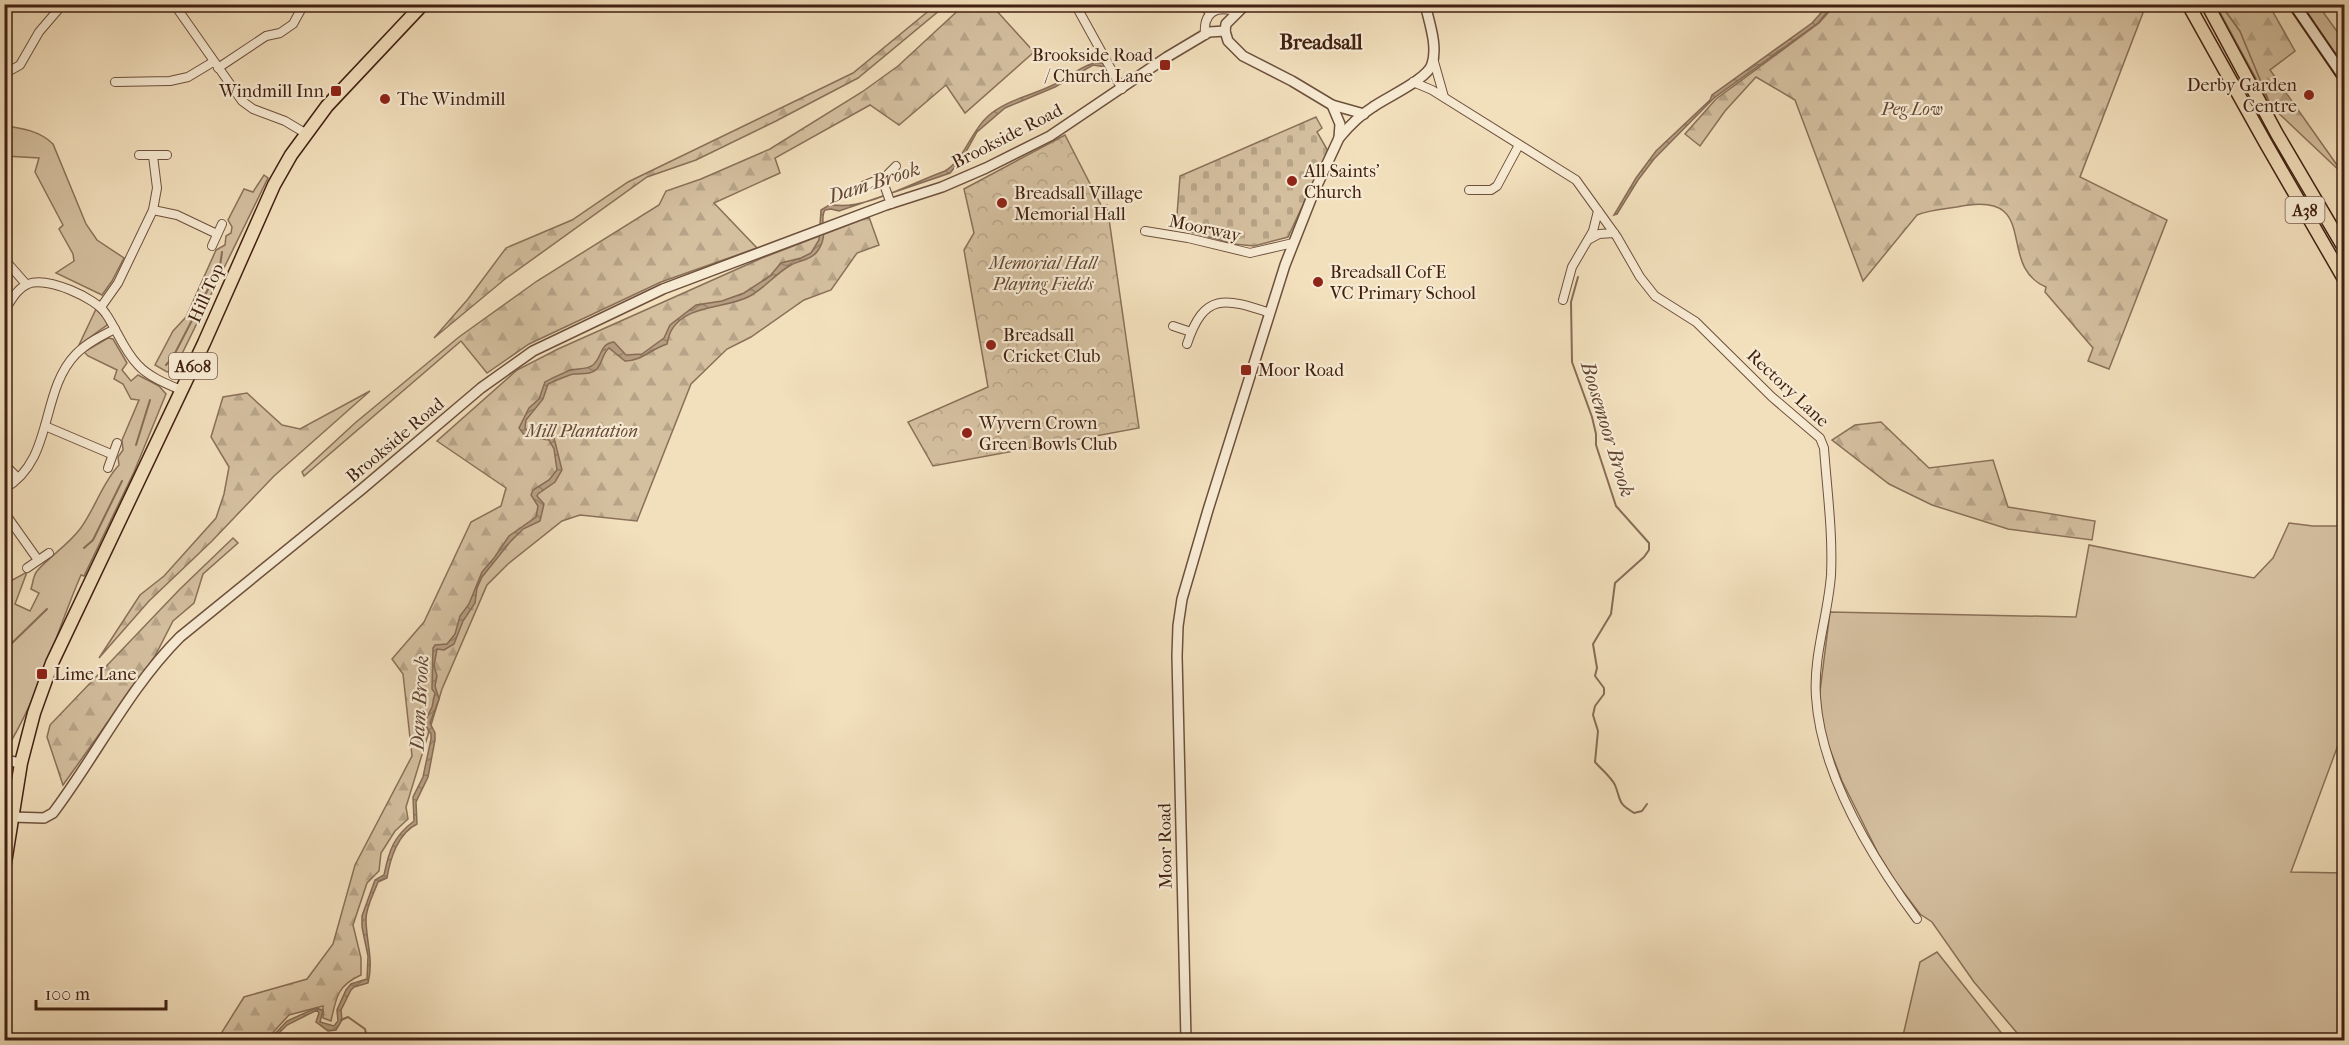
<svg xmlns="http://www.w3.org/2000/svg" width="2349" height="1045" font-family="'IM FELL French Canon',serif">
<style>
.grass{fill:#d4bf9f;stroke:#8a7058;stroke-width:1.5}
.forest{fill:url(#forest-firs);stroke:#8a7058;stroke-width:1.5}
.cemetery{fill:url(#cemetery-stones);stroke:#8a7058;stroke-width:1.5}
.park{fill:url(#park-crowns);stroke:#8a7058;stroke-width:1.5}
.water{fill:url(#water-waves);stroke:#876c55;stroke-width:1.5}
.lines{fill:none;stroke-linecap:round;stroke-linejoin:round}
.stream{stroke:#876c55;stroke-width:2}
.minor-casing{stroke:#6d503c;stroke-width:10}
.tertiary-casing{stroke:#6d503c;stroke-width:12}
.secondary-casing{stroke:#412112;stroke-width:14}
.primary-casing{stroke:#412112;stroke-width:15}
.trunk-casing{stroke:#412112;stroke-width:15}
.minor{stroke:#f7ead3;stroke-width:8}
.tertiary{stroke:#f7ead3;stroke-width:9}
.secondary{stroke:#f7ead3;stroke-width:10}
.primary{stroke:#f2dfbc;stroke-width:12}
.trunk{stroke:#f2dfbc;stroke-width:12}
.poi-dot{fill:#8f2418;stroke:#f7ead3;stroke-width:2}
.labels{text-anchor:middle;stroke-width:4.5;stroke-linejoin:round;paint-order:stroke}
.shield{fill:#f7ead3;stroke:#785d4c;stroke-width:1.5}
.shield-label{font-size:16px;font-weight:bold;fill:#412112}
.poi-label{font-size:18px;fill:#412112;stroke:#f7ead3;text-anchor:start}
.park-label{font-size:18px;font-style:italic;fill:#664835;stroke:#f7ead3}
.street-label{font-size:18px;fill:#412112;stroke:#f7ead3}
.water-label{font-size:20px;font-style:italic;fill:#644634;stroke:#f7ead3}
.quarter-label{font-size:21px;font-weight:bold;fill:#412112;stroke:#f7ead3}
</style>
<defs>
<pattern id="forest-firs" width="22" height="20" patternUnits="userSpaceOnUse" patternTransform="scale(1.5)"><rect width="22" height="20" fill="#d4bf9f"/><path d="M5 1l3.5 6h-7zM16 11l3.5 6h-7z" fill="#b7a488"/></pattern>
<pattern id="cemetery-stones" width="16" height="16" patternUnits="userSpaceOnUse" patternTransform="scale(1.5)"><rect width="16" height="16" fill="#d4bf9f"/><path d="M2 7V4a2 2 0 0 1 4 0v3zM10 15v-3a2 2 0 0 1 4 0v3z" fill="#b7a488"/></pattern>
<pattern id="park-crowns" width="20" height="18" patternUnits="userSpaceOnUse" patternTransform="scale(1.5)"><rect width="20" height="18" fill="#d4bf9f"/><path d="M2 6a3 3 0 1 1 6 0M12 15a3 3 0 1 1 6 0" fill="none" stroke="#b7a488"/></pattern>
<pattern id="water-waves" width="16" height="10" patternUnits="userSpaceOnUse" patternTransform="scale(1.5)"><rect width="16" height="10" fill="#b69e82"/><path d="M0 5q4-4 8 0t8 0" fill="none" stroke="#968069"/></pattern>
</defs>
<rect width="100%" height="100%" fill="#f2dfbc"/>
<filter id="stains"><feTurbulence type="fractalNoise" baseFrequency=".00333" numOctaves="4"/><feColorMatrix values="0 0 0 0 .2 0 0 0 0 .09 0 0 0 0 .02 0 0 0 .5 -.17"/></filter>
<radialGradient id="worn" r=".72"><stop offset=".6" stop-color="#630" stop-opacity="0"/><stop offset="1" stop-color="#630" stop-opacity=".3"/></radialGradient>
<g class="grass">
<path d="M2216,5H2221L2240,31L2271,106Z"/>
<path d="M2300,5H2318L2344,41V66Z"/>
<path d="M5,126C22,128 40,131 53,144L86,224L97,240L124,258L112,281L102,295L56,273L74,261L73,254L59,229L63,225L35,172L39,158L5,156Z"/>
<path d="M264,175L268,178L174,370L167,372L155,365L173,331L186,317L216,250L225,245L226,236L231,233L232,227L228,220L244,189L253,192Z"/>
<path d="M96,309L107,321V325L79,345Z"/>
<path d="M108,338L113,339L127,363L122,370L131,381L138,375L159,386L166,394L134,472L84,576L81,575C57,630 41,691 10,743H5L4,664L9,654V646L5,647V584L27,572L15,604L30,611L39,593L31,589C33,583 33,576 37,571C50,556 68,545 80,529C95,509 102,483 119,465L118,457L123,450L122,440L139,400L131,399L123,384L114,379L117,370L88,356L84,352Z"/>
<path d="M2289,523L2313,526H2344V729L2291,872L2344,873V1040H2023L1974,982L1932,922L1920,914L1895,881L1879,855L1842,781L1817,715L1830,612L2076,617L2089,545L2254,578L2273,558Z"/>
<path d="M1937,952L2007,1040H1902L1920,962Z"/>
</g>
<g class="forest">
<path d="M937,4L946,5L858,78L776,121L696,160L647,177L505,279L434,338L468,299L506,248L572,220L628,182L853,73Z"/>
<path d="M964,5H997L995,9L1034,52L965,113L946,85L899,125L870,105L775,158L780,173L714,203L757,248L661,282L529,344L487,373L461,341L304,476L302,472L355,423L459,337L537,281L659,205L666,191L701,179L770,149L862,92L898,66Z"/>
<path d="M1835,5H2146L2080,177L2167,220L2109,369L2088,361L2093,348L2045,292L2046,287C1994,265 2044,189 1957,207C1944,209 1929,210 1917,215L1863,281L1795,100L1756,77L1725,111L1700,146L1685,134L1716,99L1819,23Z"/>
<path d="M2221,5H2269L2295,51L2270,70L2344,175L2271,106L2240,31Z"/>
<path d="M869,217L879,245L857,253L831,290L804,300L751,337L727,349L691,384L637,521L580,515L562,521L508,564L487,585L442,689L406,807L408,819L395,831L381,853L379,871L367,883L353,925L361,958V975C338,985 336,997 331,1021L323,1018V1006L289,1015L266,1040H217L244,997L307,979L333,944L355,865L412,756L403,674L392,659L424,622L471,522L501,506L506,488L437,441L517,370L558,349L762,258Z"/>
<path d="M370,391L274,476L212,541L149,601L99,658L140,595L164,576L216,518L224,494L229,467L211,437L223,397L247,393L282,425L300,429Z"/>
<path d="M1881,422L1929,468L1993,460L2008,507L2095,521L2092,540L2008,529L1932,505L1889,484L1832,440L1855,425Z"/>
<path d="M233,538L238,543L203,574L194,603L173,621L155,656L63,785L47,737L50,725L180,589Z"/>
</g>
<path class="cemetery" d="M1316,117L1322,128L1317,132L1328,151L1288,237L1254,246L1234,244L1176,228L1180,176Z"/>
<path class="park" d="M1065,135L1102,207L1107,205L1139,428L933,466L908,422L988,387L964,250L974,233L964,189Z"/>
<g class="water">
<path d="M1828,5H1833L1818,23L1714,98L1654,159L1638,180L1617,214L1614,215L1636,178L1656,151L1710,100L1712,95L1812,23Z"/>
<path d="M1093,63H1104L1106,67L1093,65L1055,87L1005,108L977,132L963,157L950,173L839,211L831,209L825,210C818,220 831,235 816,253C810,260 798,261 791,265C776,273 765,288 750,296C727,309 685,304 671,331C669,335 668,340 667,344C651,349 642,361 625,361L609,348C602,354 603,362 597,369C591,375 582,373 574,374C570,374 553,382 548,384L543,399L526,420L525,428L530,433L549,435L554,438L562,470L555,482L538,494L537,496L544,504L540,521L523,529L510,542L482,577L477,588L475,603L463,621L454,644L444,650L437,649L434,666L437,676L435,686L439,699L430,723L435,733V740L428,777L416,802L417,824C398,833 390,859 387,878L378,882C374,893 366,907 366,919C366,942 374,959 368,983L354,987L351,990L341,1010L342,1020L336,1030L328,1031L316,1022L319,1013L317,1010L287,1025L272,1040H269L287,1021L316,1008L323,1010L320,1022L334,1026L338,1021L337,1010L346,990L351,984L367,979L368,956L362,927V916L375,880L384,875C389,850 394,836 414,821L413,797L423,777L431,739V734L424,723L432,707L435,693L432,689L433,648L435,645L447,644L455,634L460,616L469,604L482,572L494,558L509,536L536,517L538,506L531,495L533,490L549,480L557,470L554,449L549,440L525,436L519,428L529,408L539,399L545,382C548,380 568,371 570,370C578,368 587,370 593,365C603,356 599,344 614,342L626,355L642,354L664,338L670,325L696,305L722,301L744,293L770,276L781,263L801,258L811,253L819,240L821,210L831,204C859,213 916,181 945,171C964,160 970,133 987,117C1005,100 1031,96 1053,85C1067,78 1079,68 1093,63Z"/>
</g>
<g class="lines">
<g class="stream">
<path d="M1578,277L1571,302L1572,362L1592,417L1596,434V445L1616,506L1649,543V550L1644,557L1615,583L1611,614L1593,644L1597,668L1595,676L1604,688V694L1595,706L1593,715L1598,731L1595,762C1601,769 1611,777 1615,785C1622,803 1617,802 1634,813L1642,811L1647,804"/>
<path d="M166,365L173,357L220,266L222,252"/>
<path d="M136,445L150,400"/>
<path d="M84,548L93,540L122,481"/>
<path d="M9,646L47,609"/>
<path d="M341,1020L348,1017L365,1029L367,1038"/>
</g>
<g class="minor-casing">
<g id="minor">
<path d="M174,4L242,101L253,109L285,121L305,133"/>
<path d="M1075,4L1122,89"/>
<path d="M1200,4L1211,13"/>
<path d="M1205,35C1203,12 1216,5 1237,12"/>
<path d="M1433,58L1444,97"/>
<path d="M218,68L266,36L280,33L293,24L304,4"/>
<path d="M4,74L20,65L39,32L63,4"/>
<path d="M115,82L170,81L188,77L213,62"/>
<path d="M1413,82L1432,90L1576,180L1617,237L1640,277L1655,296L1696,322L1772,397L1820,438L1824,448C1827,490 1833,533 1831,575C1828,616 1813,656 1816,697C1821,775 1872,858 1917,919"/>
<path d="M139,155H167"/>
<path d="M882,179L891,204"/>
<path d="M863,186L885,177L896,166"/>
<path d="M1469,190H1491L1497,186L1519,145"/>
<path d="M153,210L177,215L217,234"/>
<path d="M1145,231L1188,238L1250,253L1293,243"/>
<path d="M1590,239L1599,234L1614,233"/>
<path d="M212,246L222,224"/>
<path d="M4,259L26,284"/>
<path d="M1563,300L1572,267L1593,231L1598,211"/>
<path d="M101,307L118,283L153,210L157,188L153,156"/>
<path d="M4,311C11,301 17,288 28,284C47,276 96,298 106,314C117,330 124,351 138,365C149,377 167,384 181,390"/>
<path d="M1173,326L1191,332"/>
<path d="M1187,344C1204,292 1225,298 1270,313"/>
<path d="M45,426L111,454"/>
<path d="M4,464L18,478"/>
<path d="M108,468L117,443"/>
<path d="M4,489C55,460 39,392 76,354C87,343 101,336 115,329"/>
<path d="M4,512L38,560"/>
<path d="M27,568L49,553"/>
</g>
</g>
<g class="tertiary-casing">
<g id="tertiary">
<path d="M1225,31L1228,41L1243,56L1292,81L1332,105L1364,114"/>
<path d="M1225,31L1226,24L1246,4"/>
<path d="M1332,105L1340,124L1339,138"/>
<path d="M4,760L21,763"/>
<path d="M12,817L44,818L53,813C96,756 129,688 180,637L362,489L481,388L533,351L663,289L886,205L942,187L986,168L1050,136L1167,57L1209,32L1225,31"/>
<path d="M1186,1040L1177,656L1178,626L1182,599L1208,510L1285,265L1313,194L1339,138C1349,126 1360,115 1373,107C1387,97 1428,79 1432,64C1438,46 1429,22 1425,4"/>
</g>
</g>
<g class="secondary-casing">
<path id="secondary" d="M2294,4L2344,77"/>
</g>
<g class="primary-casing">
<path id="primary" d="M4,869L21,763L34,713L52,663L204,343L274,185L291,155L327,106L423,4"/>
</g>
<g class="trunk-casing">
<g id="trunk">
<path d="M2188,4L2265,142L2344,279"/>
<path d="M2207,4L2277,134L2344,248"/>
</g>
</g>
<use href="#minor" class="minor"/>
<use href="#tertiary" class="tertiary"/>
<use href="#secondary" class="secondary"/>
<use href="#primary" class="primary"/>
<use href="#trunk" class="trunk"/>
</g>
<g class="poi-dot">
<rect x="1159" y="59" width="12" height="12" rx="3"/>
<rect x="330" y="85" width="12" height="12" rx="3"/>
<circle cx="2309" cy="95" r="6"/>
<circle cx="385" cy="99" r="6"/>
<circle cx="1292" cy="181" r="6"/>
<circle cx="1002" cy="203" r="6"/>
<circle cx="1318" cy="282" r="6"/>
<circle cx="991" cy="345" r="6"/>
<rect x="1240" y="364" width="12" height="12" rx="3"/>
<circle cx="967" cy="433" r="6"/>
<rect x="36" y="668" width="12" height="12" rx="3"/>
</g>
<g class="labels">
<g class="shield">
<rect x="2285.5" y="197" width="39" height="26" rx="4.5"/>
<rect x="169" y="353" width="48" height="26" rx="4.5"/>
</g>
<g class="shield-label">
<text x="2305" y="216">A38</text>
<text x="193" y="372">A608</text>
</g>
<g class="poi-label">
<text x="1153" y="61" text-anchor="end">Brookside Road<tspan x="1153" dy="21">/ Church Lane</tspan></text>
<text x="2297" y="91" text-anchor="end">Derby Garden<tspan x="2297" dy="21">Centre</tspan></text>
<text x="324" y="97" text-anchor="end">Windmill Inn</text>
<text x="397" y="105">The Windmill</text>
<text x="1304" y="177">All Saints'<tspan x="1304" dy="21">Church</tspan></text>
<text x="1014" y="199">Breadsall Village<tspan x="1014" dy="21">Memorial Hall</tspan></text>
<text x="1330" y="278">Breadsall CofE<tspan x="1330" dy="21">VC Primary School</tspan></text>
<text x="1003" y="341">Breadsall<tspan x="1003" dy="21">Cricket Club</tspan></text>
<text x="1258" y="376">Moor Road</text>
<text x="979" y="429">Wyvern Crown<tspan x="979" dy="21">Green Bowls Club</tspan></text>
<text x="54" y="680">Lime Lane</text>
</g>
<g class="park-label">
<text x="1912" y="115">Peg Low</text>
<text x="1043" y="269">Memorial Hall<tspan x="1043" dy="21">Playing Fields</tspan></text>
<text x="582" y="437">Mill Plantation</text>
</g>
<g class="street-label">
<text transform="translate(1007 136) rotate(-27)" y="6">Brookside Road</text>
<text transform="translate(1205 228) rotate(12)" y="6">Moorway</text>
<text transform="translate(206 293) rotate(-66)" y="6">Hill Top</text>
<text transform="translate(1788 388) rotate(43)" y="6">Rectory Lane</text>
<text transform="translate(395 440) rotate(-40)" y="6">Brookside Road</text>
<text transform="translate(1165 846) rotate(-91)" y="6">Moor Road</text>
</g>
<g class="water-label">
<text transform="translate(874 182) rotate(-18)" y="7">Dam Brook</text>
<text transform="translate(1608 429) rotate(73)" y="7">Boosemoor Brook</text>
<text transform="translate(419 703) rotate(-87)" y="7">Dam Brook</text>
</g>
<g class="quarter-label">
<text x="1321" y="49">Breadsall</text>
</g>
</g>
<rect width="2349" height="1045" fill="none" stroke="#f2dfbc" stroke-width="24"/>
<rect x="6" y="6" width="2337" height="1033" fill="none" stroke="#412112" stroke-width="3"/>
<rect x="12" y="12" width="2325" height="1021" fill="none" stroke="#412112" stroke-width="1.5"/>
<path d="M36 1000v9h130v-9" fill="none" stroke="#412112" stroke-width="3"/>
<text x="45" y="1000" font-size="18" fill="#412112" stroke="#f7ead3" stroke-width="4.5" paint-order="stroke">100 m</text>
<rect width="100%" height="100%" filter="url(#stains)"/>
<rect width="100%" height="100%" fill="url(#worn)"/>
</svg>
